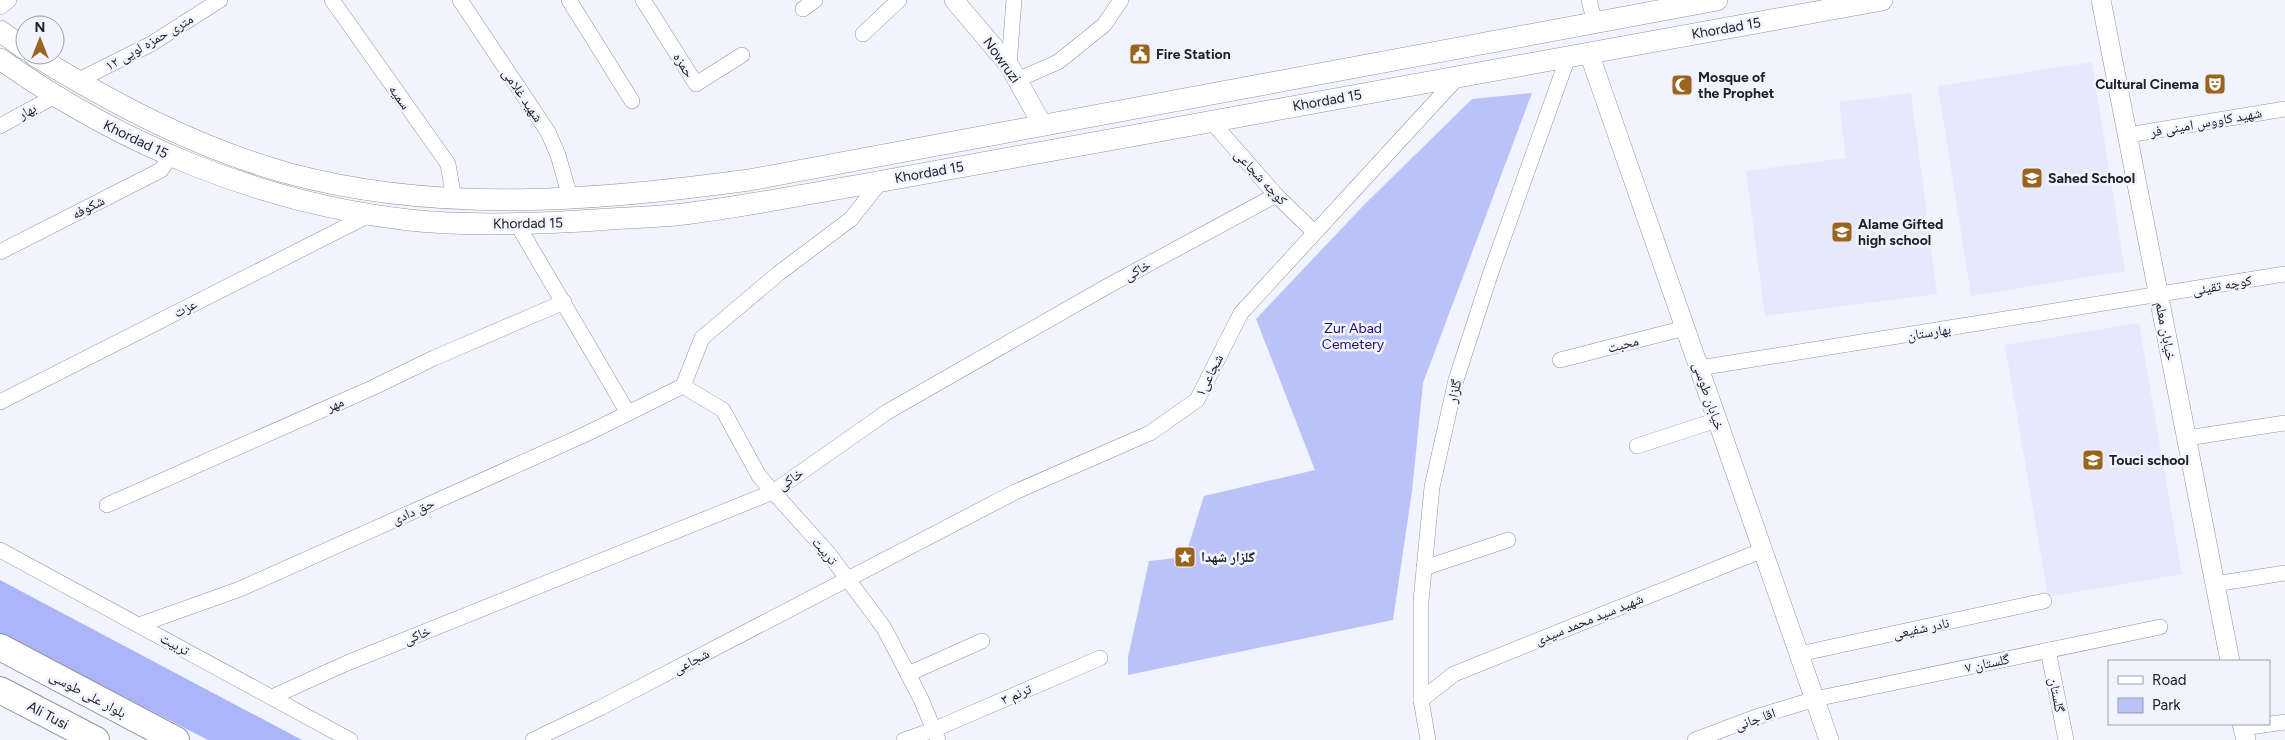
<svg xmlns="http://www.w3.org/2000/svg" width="2285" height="740" font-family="Figtree,'Noto Naskh Arabic',sans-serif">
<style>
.built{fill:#e6e9fc}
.green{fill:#bac2f8}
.forest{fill:#abb5fa}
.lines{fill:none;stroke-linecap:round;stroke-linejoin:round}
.minor-casing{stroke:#92949e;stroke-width:16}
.tertiary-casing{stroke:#92949e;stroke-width:20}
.secondary-casing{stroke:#92949e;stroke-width:22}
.trunk-casing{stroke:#92949e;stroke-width:28}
.minor{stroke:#fff;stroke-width:15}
.tertiary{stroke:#fff;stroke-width:19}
.secondary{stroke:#fff;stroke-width:21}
.trunk{stroke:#fff;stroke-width:26}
.labels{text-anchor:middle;stroke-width:5;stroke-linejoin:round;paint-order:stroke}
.street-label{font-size:14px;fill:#202125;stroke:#f1f3fe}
.poi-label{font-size:14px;font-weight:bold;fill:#202125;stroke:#f1f3fe;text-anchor:start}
.park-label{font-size:14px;fill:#211174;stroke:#f1f3fe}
</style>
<rect width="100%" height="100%" fill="#f1f3fe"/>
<g class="built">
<path d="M2092,62L2125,271L1971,296L1938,86Z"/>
<path d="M1911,93L1937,294L1765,316L1746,171L1846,158L1839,102Z"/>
<path d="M2139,323L2182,574L2048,597L2005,345Z"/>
</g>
<path class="green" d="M1532,93L1423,383L1412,491L1393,620L1128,675V657L1149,561L1185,557L1204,496L1315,470L1256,319L1363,206L1472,99Z"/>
<path class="forest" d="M0,580L302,740H208L0,633Z"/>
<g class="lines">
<g class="minor-casing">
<g id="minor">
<path d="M332,0L448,164L454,199"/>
<path d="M460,0L548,132L558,155L570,197"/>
<path d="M569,0L632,101"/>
<path d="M643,0L696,84L742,55"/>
<path d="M1589,0L1595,23"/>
<path d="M0,7L9,0"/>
<path d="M803,9L815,0"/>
<path d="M863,34L899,0"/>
<path d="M1009,65L1014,0"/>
<path d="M1017,80L1058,62L1104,25L1121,0"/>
<path d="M77,81L151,44L220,0"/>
<path d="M1211,121L1276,195L1314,232"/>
<path d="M0,126L55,96"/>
<path d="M2128,135L2285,109"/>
<path d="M517,224L628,413"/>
<path d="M0,252L161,170L171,156"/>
<path d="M1560,360L1685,328"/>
<path d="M1699,368L2285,274"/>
<path d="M683,386L723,410L759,476L829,554L884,628L921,699L938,740"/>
<path d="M683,386L702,338L779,273L851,219L881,181"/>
<path d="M0,402L371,214"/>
<path d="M2187,438L2285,423"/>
<path d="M1637,446L1717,420"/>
<path d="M107,505L372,388L434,358L564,302"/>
<path d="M0,550L350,740"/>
<path d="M1424,568L1508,540"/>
<path d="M2215,584L2285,573"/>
<path d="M139,625L240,589L584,435L683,386"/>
<path d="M2048,650L2066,740"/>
<path d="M1799,654L2044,601"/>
<path d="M908,674L982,641"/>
<path d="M272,697L347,663L773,492L887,412L1106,287L1276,195"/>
<path d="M1421,700L1454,674L1763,550"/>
<path d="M2243,728L2285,722"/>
<path d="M533,740L600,708L1015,492L1150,433L1197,400L1241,313L1459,76"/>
<path d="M904,740L933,730L1100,658"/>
<path d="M1428,740L1421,700V601L1432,487L1456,380L1491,272L1568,57"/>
<path d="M1695,740L1756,717L1815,699L2160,627"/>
</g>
</g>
<g class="tertiary-casing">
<g id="tertiary">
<path d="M954,0L1009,65L1043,126"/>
<path d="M2101,0L2230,661"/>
<path d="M1589,53L1829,740"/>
<path d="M2242,724L2246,740"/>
</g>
</g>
<g class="secondary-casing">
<g id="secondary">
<path d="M0,31L25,49"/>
<path d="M34,55C114,104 197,148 287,173C438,214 596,201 749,180L1717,0"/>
<path d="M0,59C121,145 261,203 409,220C475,227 544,224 610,219C637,217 664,217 691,213C746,206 800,195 855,186L1882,0"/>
</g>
</g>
<g class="trunk-casing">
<g id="trunk">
<path d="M0,647L176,740"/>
<path d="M0,690L96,740"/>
</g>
</g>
<use href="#minor" class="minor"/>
<use href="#tertiary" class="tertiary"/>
<use href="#secondary" class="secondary"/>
<use href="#trunk" class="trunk"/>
</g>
<defs>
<g id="civic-square" transform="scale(1.125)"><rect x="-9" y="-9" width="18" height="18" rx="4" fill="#9a641e" stroke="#f1f3fe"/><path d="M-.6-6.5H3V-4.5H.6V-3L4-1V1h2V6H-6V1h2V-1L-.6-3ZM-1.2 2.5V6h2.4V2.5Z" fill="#fff"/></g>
<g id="theatre-square" transform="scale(1.125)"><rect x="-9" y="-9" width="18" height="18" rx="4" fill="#9a641e" stroke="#f1f3fe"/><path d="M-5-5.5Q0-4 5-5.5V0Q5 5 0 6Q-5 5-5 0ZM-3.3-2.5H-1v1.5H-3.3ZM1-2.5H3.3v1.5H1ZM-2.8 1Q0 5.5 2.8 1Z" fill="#fff"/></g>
<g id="mosque-square" transform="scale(1.125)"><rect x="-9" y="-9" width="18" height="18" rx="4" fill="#9a641e" stroke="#f1f3fe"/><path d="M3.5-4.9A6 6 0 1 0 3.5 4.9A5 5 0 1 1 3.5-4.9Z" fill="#fff"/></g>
<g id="school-square" transform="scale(1.125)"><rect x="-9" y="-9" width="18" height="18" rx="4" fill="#9a641e" stroke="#f1f3fe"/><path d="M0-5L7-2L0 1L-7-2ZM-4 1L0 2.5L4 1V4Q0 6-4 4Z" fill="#fff"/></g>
<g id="sight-square" transform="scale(1.125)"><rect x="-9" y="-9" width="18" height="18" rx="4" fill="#9a641e" stroke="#f1f3fe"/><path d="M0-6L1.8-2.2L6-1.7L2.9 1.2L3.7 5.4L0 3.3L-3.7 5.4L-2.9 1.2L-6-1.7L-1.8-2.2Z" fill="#fff"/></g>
</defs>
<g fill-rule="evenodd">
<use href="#civic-square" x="1140" y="54"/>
<use href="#theatre-square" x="2215" y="84"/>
<use href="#mosque-square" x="1682" y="85"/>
<use href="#school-square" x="2032" y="178"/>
<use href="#school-square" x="1842" y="232"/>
<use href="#school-square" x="2093" y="460"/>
<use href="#sight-square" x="1185" y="557"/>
</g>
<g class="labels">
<g class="street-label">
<text transform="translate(1726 28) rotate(-10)" y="5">Khordad 15</text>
<text transform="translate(149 42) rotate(-30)" y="5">۱۲ متری حمزه لویی</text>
<text transform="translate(1002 60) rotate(54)" y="5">Nowruzi</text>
<text transform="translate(684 65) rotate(58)" y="5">حمزه</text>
<text transform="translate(523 95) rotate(56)" y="5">شهید غلامی</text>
<text transform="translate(400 97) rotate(55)" y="5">سمیه</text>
<text transform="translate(1327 100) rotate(-10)" y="5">Khordad 15</text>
<text transform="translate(27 111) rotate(-29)" y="5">بهار</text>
<text transform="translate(2206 122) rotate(-10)" y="5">شهید کاووس امینی فر</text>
<text transform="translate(136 139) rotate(26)" y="5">Khordad 15</text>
<text transform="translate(929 172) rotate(-10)" y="5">Khordad 15</text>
<text transform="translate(1261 177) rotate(47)" y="5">کوچه شجاعی</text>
<text transform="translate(88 207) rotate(-27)" y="5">شکوفه</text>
<text transform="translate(528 223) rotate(-1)" y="5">Khordad 15</text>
<text transform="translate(1137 270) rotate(-29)" y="5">خاکی</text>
<text transform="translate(2222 285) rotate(-10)" y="5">کوچه تقیئی</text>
<text transform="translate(185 308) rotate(-27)" y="5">عزت</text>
<text transform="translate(2166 331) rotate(79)" y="5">خیابان معلم</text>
<text transform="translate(1929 332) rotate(-9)" y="5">بهارستان</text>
<text transform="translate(1623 344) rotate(-14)" y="5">محبت</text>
<text transform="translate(1209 375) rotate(-63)" y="5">شجاعی۱</text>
<text transform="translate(1454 391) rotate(-77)" y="5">گلزار</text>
<text transform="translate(1709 396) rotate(71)" y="5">خیابان طوسی</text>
<text transform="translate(335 404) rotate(-23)" y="5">مهر</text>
<text transform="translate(790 479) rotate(-35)" y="5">خاکی</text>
<text transform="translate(413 511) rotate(-24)" y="5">حق دادی</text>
<text transform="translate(825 551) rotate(50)" y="5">تربیت</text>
<text transform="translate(1589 619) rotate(-22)" y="5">شهید سید محمد سیدی</text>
<text transform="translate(1921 628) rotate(-12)" y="5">نادر شفیعی</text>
<text transform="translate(417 635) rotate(-22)" y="5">خاکی</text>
<text transform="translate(175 644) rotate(29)" y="5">تربیت</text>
<text transform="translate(691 661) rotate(-27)" y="5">شجاعی</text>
<text transform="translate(1987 663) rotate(-12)" y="5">گلستان ۷</text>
<text transform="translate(88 694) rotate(28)" y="5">بلوار علی طوسی</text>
<text transform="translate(1016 694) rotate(-23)" y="5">ترنم ۳</text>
<text transform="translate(2057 695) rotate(79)" y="5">گلستان</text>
<text transform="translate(48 715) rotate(28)" y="5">Ali Tusi</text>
<text transform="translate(1755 719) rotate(-19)" y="5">اقا جانی</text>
</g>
<g class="poi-label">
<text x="1156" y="59">Fire Station</text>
<text x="1698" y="82">Mosque of<tspan x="1698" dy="16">the Prophet</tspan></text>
<text x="2199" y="89" text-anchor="end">Cultural Cinema</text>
<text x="2048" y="183">Sahed School</text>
<text x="1858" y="229">Alame Gifted<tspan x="1858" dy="16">high school</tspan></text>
<text x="2109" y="465">Touci school</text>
<text x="1201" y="562">گلزار شهدا</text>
</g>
<g class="park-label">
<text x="1353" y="333">Zur Abad<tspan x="1353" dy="16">Cemetery</tspan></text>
</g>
</g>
<rect x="2108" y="660" width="162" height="65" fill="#f1f3fe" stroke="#9d9fa7"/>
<rect x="2118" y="676" width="25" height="8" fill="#ffffff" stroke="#9d9fa7"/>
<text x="2152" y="685" font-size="15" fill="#202125">Road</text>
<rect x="2118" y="698" width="25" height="15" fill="#bac2f8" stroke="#9d9fa7"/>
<text x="2152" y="710" font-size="15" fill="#202125">Park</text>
<g transform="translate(40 40)"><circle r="24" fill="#f1f3fe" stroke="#9d9fa7"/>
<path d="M0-4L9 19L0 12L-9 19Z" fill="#9a641e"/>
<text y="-8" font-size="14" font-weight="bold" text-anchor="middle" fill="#202125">N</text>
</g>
</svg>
